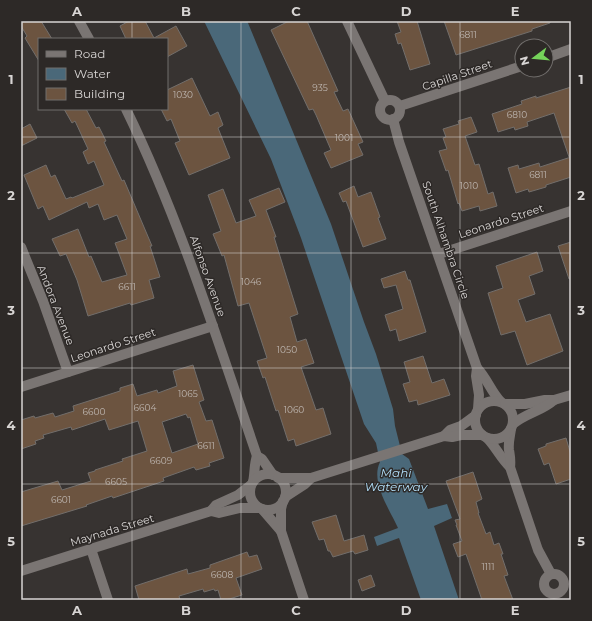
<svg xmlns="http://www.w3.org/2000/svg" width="592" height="621" font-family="Montserrat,sans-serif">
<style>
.water{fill:#4a6879}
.building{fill:#6c5440;stroke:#726e6b;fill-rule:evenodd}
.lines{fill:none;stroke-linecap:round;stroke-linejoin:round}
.minor{stroke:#7a7573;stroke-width:10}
.tertiary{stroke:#7a7573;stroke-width:10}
.grid{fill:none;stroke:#d8d5d4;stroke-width:1;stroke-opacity:0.55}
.labels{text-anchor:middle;stroke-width:3;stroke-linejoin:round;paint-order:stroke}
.number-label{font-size:9px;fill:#bdb5af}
.street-label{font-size:11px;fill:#d8d5d4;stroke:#2d2927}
.water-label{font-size:12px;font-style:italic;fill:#b2dff9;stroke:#2d2927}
.neatline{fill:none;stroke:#d8d5d4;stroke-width:1.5}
.grid-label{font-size:13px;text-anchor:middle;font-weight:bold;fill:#d8d5d4}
</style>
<rect width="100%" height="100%" fill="#373331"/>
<path class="water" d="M204,21H247L248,23L331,224L364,322L376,354L393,409L395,426L402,454L409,459L428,509L447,504L452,518L434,526L459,600H421L399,538L377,546L374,537L398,528C390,510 370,482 380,462L376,443L364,424L301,238L271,159Z"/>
<g class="building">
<path d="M21,21H41L52,39H39V61L25,38L27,36L21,26Z"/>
<path d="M129,21H145L154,38L176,26L187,46L167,57V39H126L120,26Z"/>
<path d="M289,21H307L338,91L334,92L343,111L348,109L363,142L358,144L363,155L331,168L324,153L331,150L316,115L313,109L309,110L271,30Z"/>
<path d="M397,21H417L430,64L410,70L401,43L398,44L395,34L401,32Z"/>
<path d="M444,21H550V23L532,29V31L456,55Z"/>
<path d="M192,78L210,116L218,112L223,125L218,128L230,158L189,175L175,143L180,141L171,119L167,121L161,109H167V90Z"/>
<path d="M571,87V156L569,157L554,113L527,122L528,126L515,130L514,127L498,132L492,114L522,104L521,101L536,96V98Z"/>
<path d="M64,109H86L96,128L99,127L106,141L104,142L122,181L124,180L152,246H150L160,277L149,280L154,298L131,305L130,303L88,316L77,280L66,254L60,256L52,239L78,229L89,257L91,256L102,282L127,275L115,243L127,239L117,215L104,220L98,204L89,208L87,202L49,220L43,206L38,209L24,175L46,165L51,177L55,175L66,199L71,197L72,198L104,185L94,161L88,164L83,152L88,149L75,121L72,123Z"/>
<path d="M471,117L477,132L465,136L475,165L479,164L488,194L493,192L497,206L480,211L479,206L462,211L459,203L458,204L448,170L446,171L439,151L447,149L443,138L446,137L443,129L459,124L458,121Z"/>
<path d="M30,124L37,138L21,146V129Z"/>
<path d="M571,157V177L546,185V187L529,192L528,189L516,193L508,168L518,165L519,169L539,163L540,167Z"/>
<path d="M354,186L358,197L371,192L380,217L378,218L386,239L363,247L346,201L343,202L339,193Z"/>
<path d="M279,188L285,202L266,210L276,237H274L298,314L290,317L297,342L306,339L314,363L301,367L316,410L323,408L331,434L296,446L294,439L288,441L278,410L276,411L265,377L263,378L257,361L267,358L249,303L238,306L224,255L222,256L213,234L221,231L208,195L223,189L236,223L256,216L249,200Z"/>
<path d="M571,242V279H569L558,246Z"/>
<path d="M537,252L543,271L529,276L535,294L518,300L526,322L550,314L563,351L527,365L515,331L501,335L488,293L503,288L496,266Z"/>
<path d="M405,271L408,280H410L426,332L399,341L396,329L390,331L385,315L403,309L396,285L384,288L381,279Z"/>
<path d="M423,356L432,383L444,379L450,395L418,405L417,400L409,402L403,384L410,382L404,362Z"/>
<path d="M193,365L204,400L199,402L206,421L212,420L224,458L209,463L210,466L196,470L194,467L163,478L164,481L113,498L112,496L86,505L87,506L21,526V492L58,481L62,490L91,481L88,473L95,471V470L123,461L122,459L147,451L138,421L109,430L105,419L72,430L71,427L43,435L44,438L35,441L36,444L21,449V420L34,416L35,418L53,413L55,417L74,411L73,406L120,391V388L133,384L137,396L157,390L158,393L177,386L173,371ZM186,414L188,418L190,417L198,444L172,453L162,422Z"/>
<path d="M566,438L571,455V479L556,484L549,463L544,465L538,449L546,446V444Z"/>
<path d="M473,472L482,499L476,502L479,513H478L486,534L490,532L494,545L499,543L503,554H501L508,575L504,576L513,600H482L466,554L458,557L453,544L462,541L456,525H457L455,520L460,519L446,481Z"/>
<path d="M336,515L344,541L364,535L368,550L355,554L353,551L333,557L330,551H328L324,539L319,540L312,522Z"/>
<path d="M247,552L249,557L257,555L262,569L236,578L242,595L226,600H221L218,590L215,591L214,589L204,592L203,589L179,596L180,600H139L135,586L187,569L188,574L210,568V565Z"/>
<path d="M371,575L375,586L362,591L358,580Z"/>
</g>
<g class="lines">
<g class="minor">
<path d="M79,21L89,39"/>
<path d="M347,21L385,101"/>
<path d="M546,58L571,49"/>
<circle cx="390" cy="110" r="10"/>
<path d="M400,106L522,66"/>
<path d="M126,109C180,220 217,339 257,456L262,459L273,475"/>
<path d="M393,119L399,142L477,368L476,376L479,395L478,409"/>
<path d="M21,247L43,301L68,372"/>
<path d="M439,254L571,211"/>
<path d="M477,368C487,378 491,392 501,402"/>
<path d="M21,387L213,326"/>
<path d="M487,438C496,447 501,459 510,467L538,550L551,574"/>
<path d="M510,467C511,460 510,456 509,450C508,443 510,436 511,429"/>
<path d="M253,482C255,473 254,464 257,456"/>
<path d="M283,501L281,509V531L304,600"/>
<path d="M262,509L281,531"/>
<path d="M91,549L108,600"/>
<circle cx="554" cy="584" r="10"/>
</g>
<g class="tertiary">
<circle cx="494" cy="420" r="19"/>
<path d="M505,404H525L545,400H554L571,395"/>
<path d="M513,424C526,413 542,411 554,400"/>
<path d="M444,436L450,430L461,426L476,415"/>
<circle cx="268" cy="492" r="18"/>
<path d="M278,478H311L444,436L452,437L461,435H482"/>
<path d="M285,497L305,484L311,478"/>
<path d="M211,511L216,505L238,495L251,485"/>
<path d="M21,571L211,511L219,513L240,508H259"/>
</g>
</g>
<path class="grid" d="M132,21V39M241,21V600M351,21V600M460,21V600M132,109V600M21,137H571M21,253H571M21,368H571M21,484H571"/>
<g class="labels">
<g class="number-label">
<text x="468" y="38">6811</text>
<text x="320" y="91">935</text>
<text x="183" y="98">1030</text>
<text x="517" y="118">6810</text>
<text x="344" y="141">1001</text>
<text x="538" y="178">6811</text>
<text x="469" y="189">1010</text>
<text x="251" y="285">1046</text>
<text x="127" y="290">6611</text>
<text x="287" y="353">1050</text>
<text x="188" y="397">1065</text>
<text x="145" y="411">6604</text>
<text x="294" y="413">1060</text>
<text x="94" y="415">6600</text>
<text x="206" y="449">6611</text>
<text x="161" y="464">6609</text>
<text x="116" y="485">6605</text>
<text x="61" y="503">6601</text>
<text x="488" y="570">1111</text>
<text x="222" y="578">6608</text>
</g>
<g class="street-label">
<text transform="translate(457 75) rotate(-19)" y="4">Capilla Street</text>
<text transform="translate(501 221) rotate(-18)" y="4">Leonardo Street</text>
<text transform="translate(446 240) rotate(71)" y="4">South Alhambra Circle</text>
<text transform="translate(208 276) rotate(70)" y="4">Alfonso Avenue</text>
<text transform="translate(56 305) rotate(69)" y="4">Andora Avenue</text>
<text transform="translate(113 345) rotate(-18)" y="4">Leonardo Street</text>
<text transform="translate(112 530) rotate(-17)" y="4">Maynada Street</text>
</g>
<g class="water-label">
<text x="396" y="477">Mahi<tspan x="396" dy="14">Waterway</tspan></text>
</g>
</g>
<rect width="592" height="621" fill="none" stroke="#2d2927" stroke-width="44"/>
<rect x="38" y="38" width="130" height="72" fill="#2d2927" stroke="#716e6c"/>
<rect x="46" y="51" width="20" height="6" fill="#7a7573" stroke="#716e6c"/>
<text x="74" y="58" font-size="12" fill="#d8d5d4">Road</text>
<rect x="46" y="68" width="20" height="12" fill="#4a6879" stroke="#716e6c"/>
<text x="74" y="78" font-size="12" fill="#d8d5d4">Water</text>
<rect x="46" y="88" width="20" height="12" fill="#6c5440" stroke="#716e6c"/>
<text x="74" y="98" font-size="12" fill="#d8d5d4">Building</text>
<g transform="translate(534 58) rotate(254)"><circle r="19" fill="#2d2927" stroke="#716e6c"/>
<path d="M0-3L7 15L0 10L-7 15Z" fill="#75d25a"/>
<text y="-6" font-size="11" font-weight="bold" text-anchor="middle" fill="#d8d5d4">N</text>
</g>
<rect x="22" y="22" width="548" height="577" class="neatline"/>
<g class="grid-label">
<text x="77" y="16">A</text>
<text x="186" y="16">B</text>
<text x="296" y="16">C</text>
<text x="406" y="16">D</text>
<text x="515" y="16">E</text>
<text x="11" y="84">1</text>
<text x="581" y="84">1</text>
<text x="11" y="200">2</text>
<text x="581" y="200">2</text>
<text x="11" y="315">3</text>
<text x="581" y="315">3</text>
<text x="11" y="430">4</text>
<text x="581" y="430">4</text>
<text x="11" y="546">5</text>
<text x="581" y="546">5</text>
<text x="77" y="615">A</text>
<text x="186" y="615">B</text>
<text x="296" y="615">C</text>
<text x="406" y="615">D</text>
<text x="515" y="615">E</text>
</g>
</svg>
